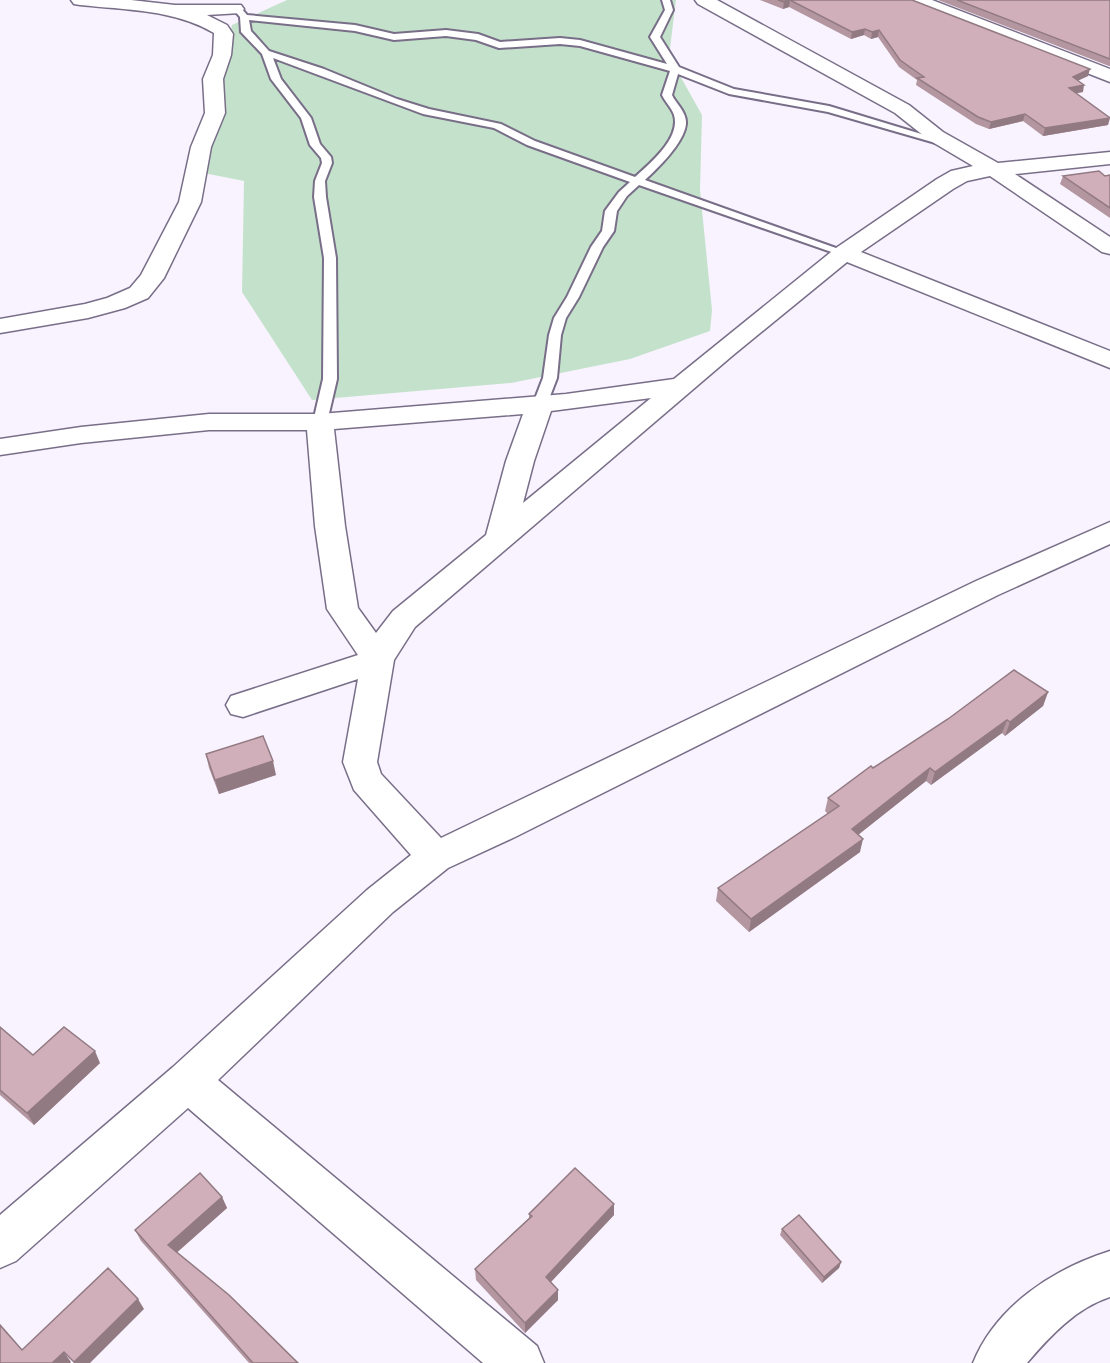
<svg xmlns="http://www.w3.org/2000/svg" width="1110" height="1363" font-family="Rubik,sans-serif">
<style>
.green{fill:#c4e2cb}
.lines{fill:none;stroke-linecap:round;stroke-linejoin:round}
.service-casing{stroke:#796e88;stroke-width:4}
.minor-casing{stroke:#796e88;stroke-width:3}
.service{fill:#fff;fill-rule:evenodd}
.minor{fill:#fff;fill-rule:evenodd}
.wall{fill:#b396a0}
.shaded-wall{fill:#927a82}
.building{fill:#d0afba;stroke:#927a82;stroke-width:1.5}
</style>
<rect width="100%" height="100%" fill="#f8f3ff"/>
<path class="green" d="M287,0H676L669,56L702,115L700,190L712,310L710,331L630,359L511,383L312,400L242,292L244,181L199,172L232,25Z"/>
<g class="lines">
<g class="service-casing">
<path id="service" d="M662,0H670L673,10L660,37L679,67L734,89L829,106L951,143L946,146L828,112L729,94L678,74L672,95C676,104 687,112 686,124C684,143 658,168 645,180L850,253L844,257L840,255L639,185L627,196L617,211L614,231L603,247L579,297L566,318L561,335L557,378L547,404L540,408L533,404L543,378L549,335L554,318L567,297L591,247L602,231L605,211L619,192L630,182L527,145L494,128L423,114L273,58L281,79L311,118L320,144L331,157L332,163L325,181L326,197L336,258L337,379L327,422L320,426L315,425L313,422L323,379L324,258L314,197L315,181L322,163L321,158L310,145L301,118L271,79L262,54L241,32L240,17L234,10L235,8H241L247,15L355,25L394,34L446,30L478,34L500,42L560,38L580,40L667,64L650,37L665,10ZM249,20L355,31L394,40L446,36L476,40L499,48L560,44L580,46L670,71L662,95C665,102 672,108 674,115C681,138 650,163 635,177L535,141L501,124L429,109L397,99L324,69L269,51L251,31Z"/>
</g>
<g class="minor-casing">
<g id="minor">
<path d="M71,0H131L175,5H241L244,9L241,13L207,15L227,25L233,34L231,55L223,79L225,113L211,147L201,202L164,278L148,298L125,308L88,318L0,333V319L85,304L107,298L130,288L141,275L179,202L191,147L205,113L203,79L213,55L214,33C174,9 125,10 80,5L74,4Z"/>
<path d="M695,0H717L909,105L943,132L998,163L1110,152V164L1015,174L1110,237V254L1102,252L990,176L967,181L953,189L861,252L1110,351V368L847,262L732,356L415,627L394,660L377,762L381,774L441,838L976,581L1110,522V544L998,595L515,837L448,868L393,912L218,1080L537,1346L544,1363H483L188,1108L16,1261L0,1268V1215L173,1067L367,890L411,855L354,790L343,762L358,679L243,717L231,714L226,705L231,696L358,655L327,609L315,526L307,430H209L81,443L0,455V439L81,427L209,414H320L566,394L674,379L836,248L937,179L951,171L973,166L929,140L895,113L698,4ZM651,398L523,503L534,461L551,411ZM523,414L506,461L486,535L393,611L376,633L358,608L345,526L334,429Z"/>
<path d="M907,0H932L1110,69V82L910,4Z"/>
<path d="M1110,1251V1297C1076,1308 1050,1336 1027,1363H973C996,1306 1053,1269 1110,1251Z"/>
</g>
</g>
<use href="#service" class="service"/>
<use href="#minor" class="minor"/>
</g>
<g class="wall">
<path d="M760,0H912L1088,76L1078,80L1083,92L1076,93L1108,125L1043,136L1023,121L989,129L976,124L916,85L917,80L899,67L878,37L871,39L864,35L851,39L789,7L783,9Z"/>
<path d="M938,0H1110V66H1109Z"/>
<path d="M1110,175V218L1060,184L1063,176Z"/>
<path d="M1048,692L1043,706L1005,736L1002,733L931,785L926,781L858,835L860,852L749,932L716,901L718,888L828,814L825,811L828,798L873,768Z"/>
<path d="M206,754L276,775L219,794L209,768Z"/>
<path d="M0,1027L33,1055L100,1063L34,1125L0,1095Z"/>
<path d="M222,1197L227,1208L177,1252L298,1363H249L141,1241L135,1230Z"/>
<path d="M614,1204V1215L551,1282L558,1300L525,1333L476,1280L475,1269L529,1218V1214Z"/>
<path d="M782,1229L841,1262L839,1268L822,1283L780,1235Z"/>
</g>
<g class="shaded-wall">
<path d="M790,0L789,7L783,9L784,2Z"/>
<path d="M865,29L864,35L851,39L852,32Z"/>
<path d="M879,30L878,37L871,39L872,32Z"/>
<path d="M1090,69L1088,76L1071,84L1073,77Z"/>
<path d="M1084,85L1083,92L1067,95L1069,88Z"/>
<path d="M1025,114L1023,121L989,129L991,122Z"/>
<path d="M1110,118L1108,125L1043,136L1045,128Z"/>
<path d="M1048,692L1043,706L1005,736L1010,722Z"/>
<path d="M1007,720L1002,733L931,785L935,772Z"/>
<path d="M273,761L276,775L219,794L215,780Z"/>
<path d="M930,768L926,781L849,842L852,829Z"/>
<path d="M863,839L860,852L749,932L751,919Z"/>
<path d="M95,1051L100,1063L34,1125L27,1113Z"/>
<path d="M222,1197L227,1208L173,1256L168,1245Z"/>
<path d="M614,1204V1215L546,1287V1277Z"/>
<path d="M841,1262L839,1268L822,1283L824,1277Z"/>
<path d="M558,1290V1300L525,1333V1323Z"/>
<path d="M138,1299L144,1309L90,1363H74V1362Z"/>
<path d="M64,1352L71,1362L70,1363H52Z"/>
</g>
<g class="building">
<path d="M778,0H912L1090,69L1073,77L1084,85L1069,88L1110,118L1045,128L1025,114L991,122L978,117L917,78L924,77L900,60L879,30L872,32L865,29L852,32L790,0L784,2Z"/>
<path d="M957,0H1110V59Z"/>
<path d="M1099,171L1105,176L1110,175V208L1063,176Z"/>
<path d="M1014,670L1048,692L1010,722L1007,720L935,772L930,768L852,829L863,839L751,919L718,888L839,806L828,798L871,766L873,768L948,719Z"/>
<path d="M263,736L273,761L215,780L206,754Z"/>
<path d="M0,1027L33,1055L64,1027L95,1051L27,1113L0,1090Z"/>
<path d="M575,1168L614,1204L546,1277L558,1290L525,1323L475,1269L532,1216L529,1214Z"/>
<path d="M200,1173L222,1197L168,1245L229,1295L298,1363H253L135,1230Z"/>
<path d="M799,1215L841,1262L824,1277L782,1229Z"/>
<path d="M108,1268L138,1299L74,1362L64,1352L52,1363H0V1325L22,1350Z"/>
</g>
</svg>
